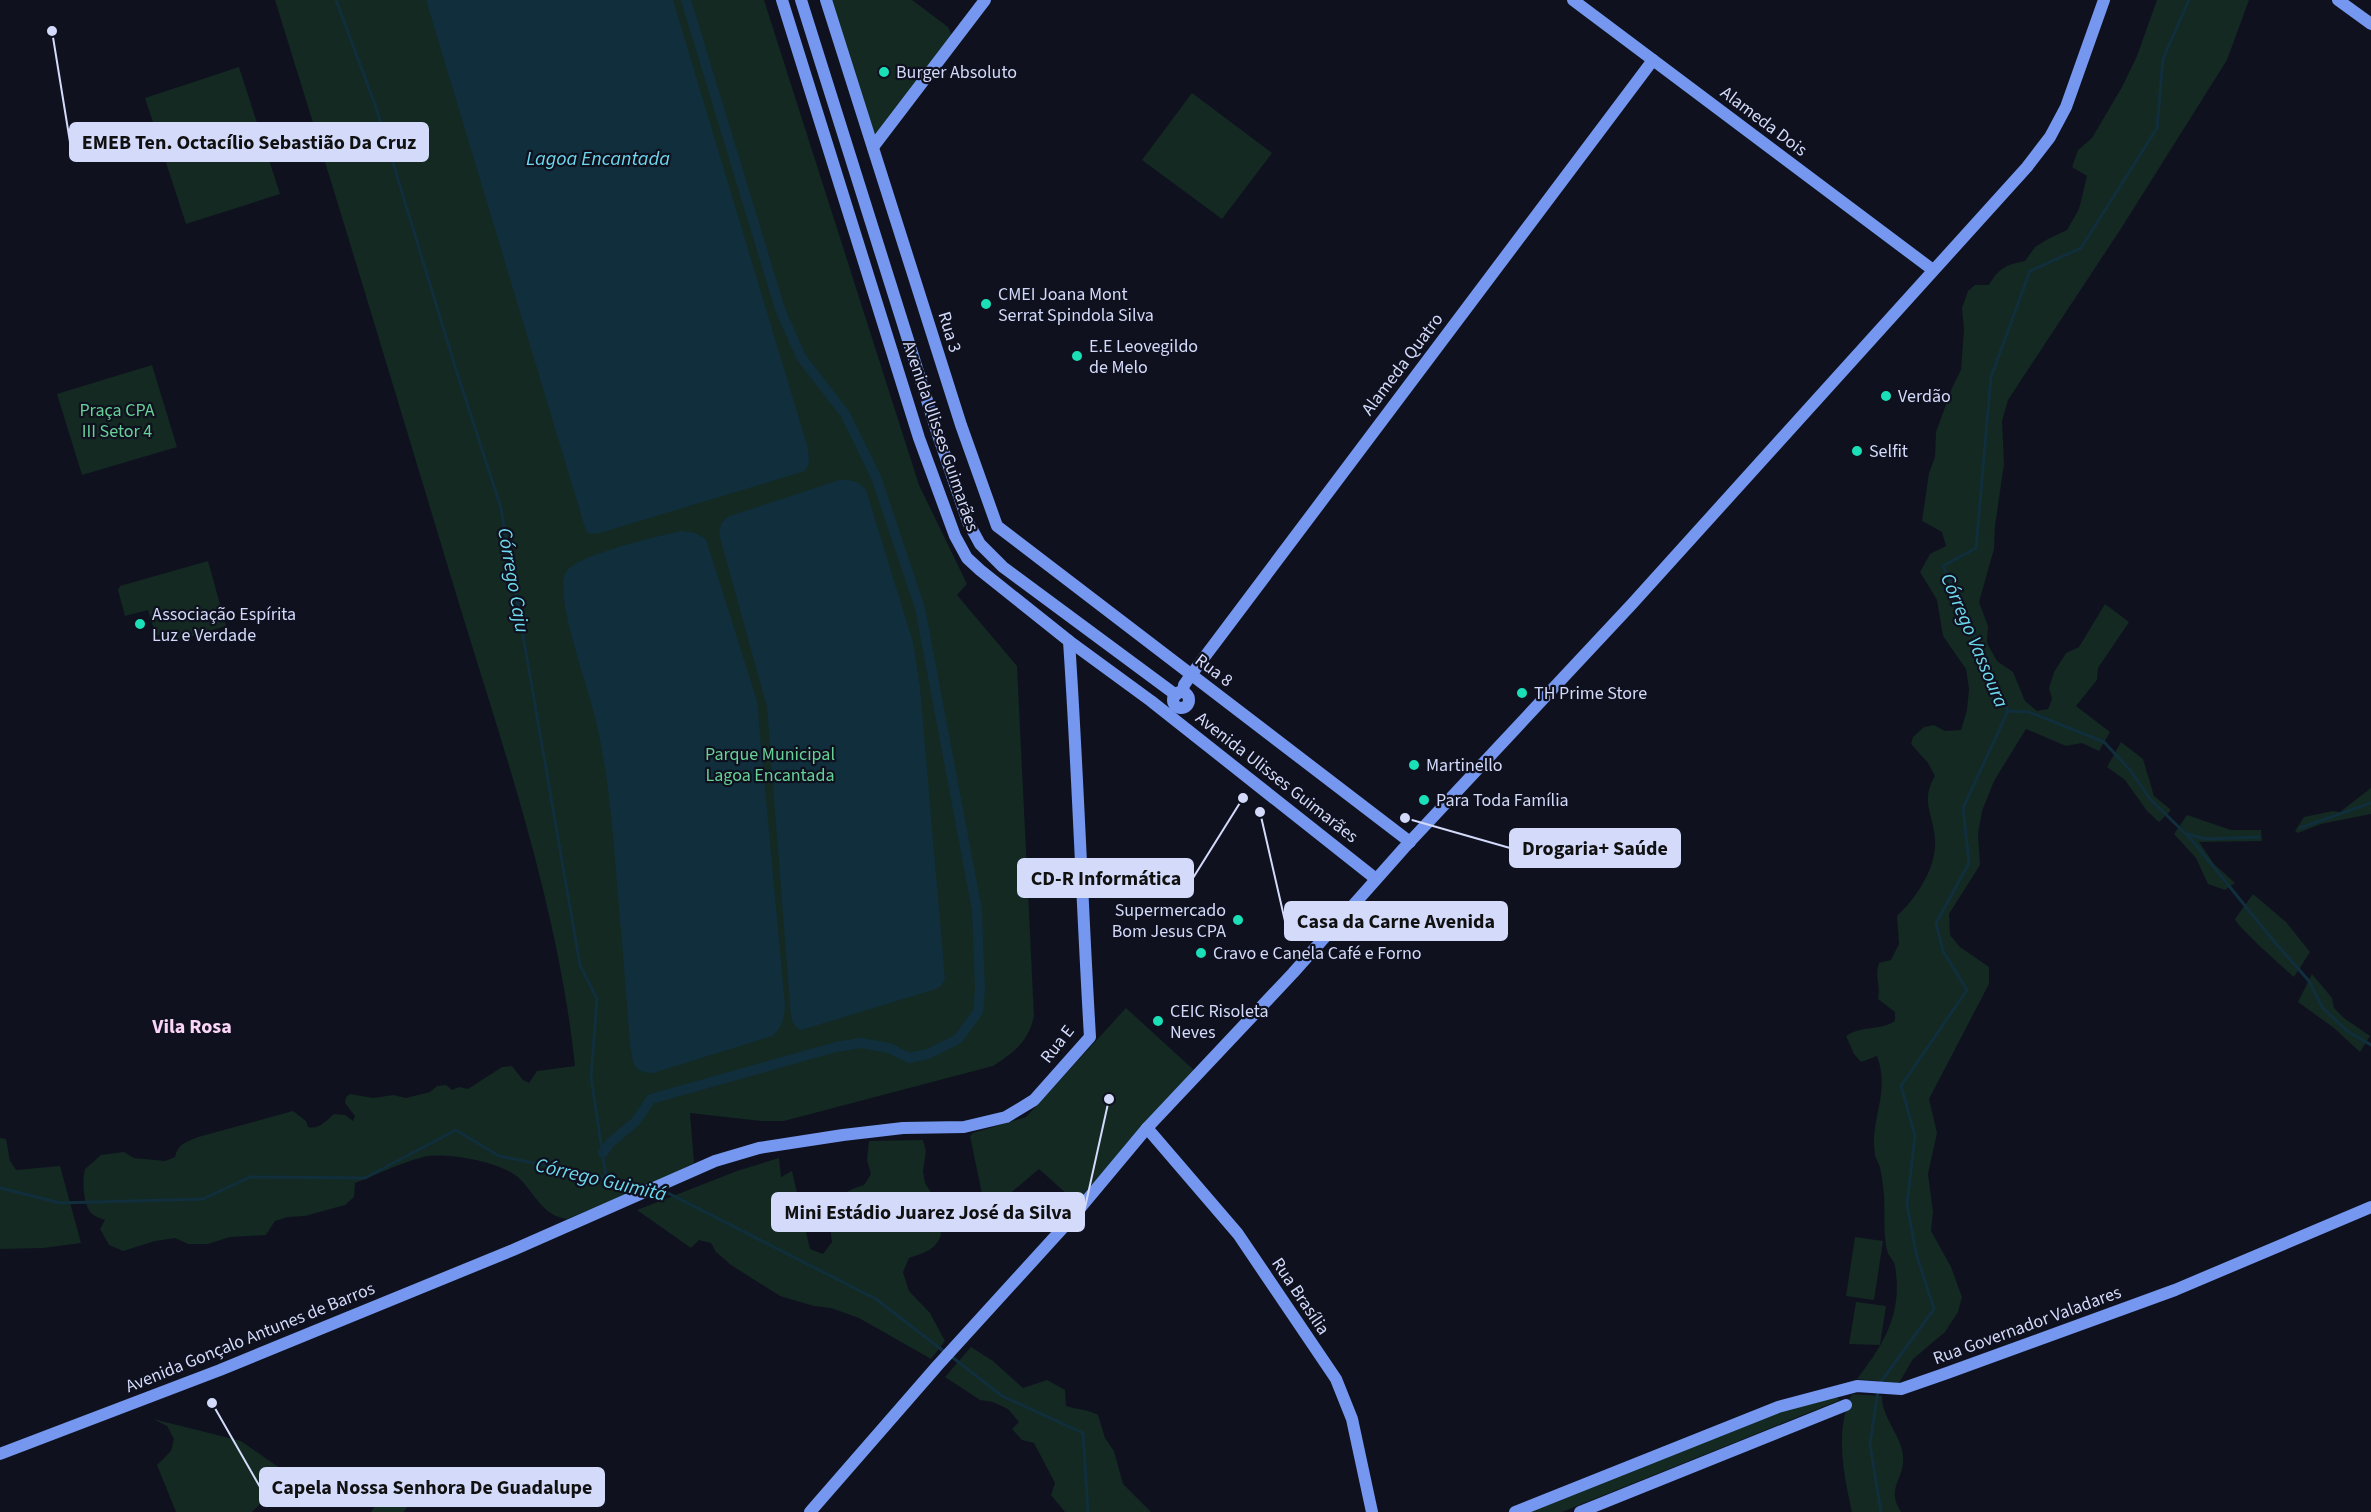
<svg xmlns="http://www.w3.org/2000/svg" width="2371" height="1512" font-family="'Source Sans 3',sans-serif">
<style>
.green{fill:#132921}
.water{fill:#112e3d}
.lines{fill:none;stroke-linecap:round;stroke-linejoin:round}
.stream{stroke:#112e3d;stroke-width:3}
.canal{stroke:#112e3d;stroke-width:10}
.secondary{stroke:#7597ef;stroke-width:12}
.poi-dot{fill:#1adfb7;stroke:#0f111f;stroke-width:2}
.labels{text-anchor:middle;stroke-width:4.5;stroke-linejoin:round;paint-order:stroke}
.poi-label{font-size:18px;fill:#d3dafa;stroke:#0f111f;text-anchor:start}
.street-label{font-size:18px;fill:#d3dafa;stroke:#0f111f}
.park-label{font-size:18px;fill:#68d197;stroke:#0f111f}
.water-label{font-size:20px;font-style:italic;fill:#6ddaee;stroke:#0f111f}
.neighbourhood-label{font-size:20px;font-weight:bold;fill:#fad5f8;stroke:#0f111f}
.leader{fill:none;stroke:#d3dafa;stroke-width:2}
.callout-dot{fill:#d3dafa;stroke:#0f111f;stroke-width:2}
.callout{fill:#d3dafa;stroke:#d3dafa;stroke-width:2}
.callout-label{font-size:20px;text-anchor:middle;font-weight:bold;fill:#111}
</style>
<rect width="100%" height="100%" fill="#0f111f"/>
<g class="green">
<path d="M275,0H764L919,485L967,584L957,595L1017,666L1034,1016C1028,1042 1015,1052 993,1066L784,1121H761L690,1113L694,1163L656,1182L567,1219C543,1216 535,1194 520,1179C503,1162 451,1153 428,1156C407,1160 376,1175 355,1183L354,1197L345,1205L305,1216L288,1217L275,1221L266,1235L230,1237L208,1244H188L175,1238L155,1241L123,1251L109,1245L100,1229L105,1220C100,1218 95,1217 91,1213C83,1204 82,1180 85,1169L101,1155L124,1152L134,1158L165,1161L175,1157C178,1144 186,1142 198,1137L293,1111L306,1121L308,1127C318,1130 326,1121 334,1114L345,1115L353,1121L355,1116L345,1103L346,1097L350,1094L373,1098L393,1095L406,1098L430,1092L437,1086L446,1085L452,1090L459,1087L468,1089L502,1067L512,1066L523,1080L529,1083L537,1071L575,1066C558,905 504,751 457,597C397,398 337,199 275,0Z"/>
<path d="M829,0H912L948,27L952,36L874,137Z"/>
<path d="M2157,0H2249L2227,60L2122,227L2008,400L2002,421L2004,464L1995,526L1994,549L1979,602L1988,626L1987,643L1997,661L2013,672L2025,701L2037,711L2048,709L2052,699L2049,688L2054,672L2066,653L2079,647L2105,604L2129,622L2098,668L2097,680L2076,706L2110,732L2099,751L2082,743L2066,746L2026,729L1994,781L1982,811L1978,834L1980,865L1949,914L1950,935L1960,947L1989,967V984L1929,1099L1937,1133L1928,1174L1933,1212L1931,1231L1951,1267L1962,1297L1958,1312L1945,1332L1913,1359L1899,1383L1857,1379C1884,1344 1903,1314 1895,1266C1894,1260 1888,1256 1887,1250C1883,1233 1885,1212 1884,1195C1883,1186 1882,1176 1880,1168C1879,1164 1876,1159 1875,1155C1869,1119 1891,1094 1877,1056L1861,1062L1854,1054L1846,1036C1862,1025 1880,1031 1895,1021V1012L1878,999C1881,983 1874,978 1879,963L1891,960L1899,944L1897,916C1917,897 1937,867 1935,839C1933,813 1920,801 1935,776L1928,763L1911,744L1913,737L1924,727L1934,725L1945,731L1961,730L1967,710L1969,689L1966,669L1943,636L1937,600L1920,572L1930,554L1946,546L1942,532L1922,521L1929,473L1935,457L1936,432L1952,388L1961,370L1964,330L1962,308L1968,291L1975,285H1989C1999,268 2005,265 2025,261L2035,247L2048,239L2067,230L2079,209L2087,176L2072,167L2078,150L2092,138L2122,87L2137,56Z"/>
<path d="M239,67L280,194L186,224L145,98Z"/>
<path d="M1192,93L1272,153L1222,219L1142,160Z"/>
<path d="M152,365L177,447L82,475L57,394Z"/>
<path d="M208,561L226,626L173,642L170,632L156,636L148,610L125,616L118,590L120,586Z"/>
<path d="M2121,742L2143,759L2154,796L2171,810L2159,822L2147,811L2125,780L2107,767Z"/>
<path d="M2371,788V814L2321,824L2298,833L2295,831L2304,817L2333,811L2340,812Z"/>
<path d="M2187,815L2231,830H2261L2262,841L2199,842L2214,864L2235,883L2225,890L2208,884L2196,858L2174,834Z"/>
<path d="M2253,894L2286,922L2310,952L2294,977C2284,968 2238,928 2235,919Z"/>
<path d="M2312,974L2332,998L2334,1008L2344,1018L2370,1036L2360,1052L2334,1028L2298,1002Z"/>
<path d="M1126,1008L1196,1072L1076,1202L1039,1169L988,1212L982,1194L970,1136L973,1133L1026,1117Z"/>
<path d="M0,1138L6,1139L10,1161L16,1170L60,1166L81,1243L43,1248L0,1249Z"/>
<path d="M923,1140L926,1151L923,1171L925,1183L932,1194L941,1234C937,1250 923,1253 909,1258L903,1272L909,1291L930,1313L945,1341L931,1359L859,1318L831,1308L814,1306L780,1296L731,1265L716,1252L711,1243L699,1240L691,1248L637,1210L737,1171L779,1158L781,1177L792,1171L810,1249L823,1254L832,1242C827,1209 831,1195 864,1185L871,1174L867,1160L869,1141Z"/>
<path d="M1855,1237L1883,1241L1874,1300L1846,1296Z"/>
<path d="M1856,1302L1886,1306L1880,1345L1849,1344Z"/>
<path d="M971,1347L993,1361L1023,1388L1047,1380L1065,1390L1066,1406C1078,1410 1087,1409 1098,1415L1105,1438L1114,1451L1123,1484L1151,1512H1065L1051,1495L1055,1483L1034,1443L1022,1440L1012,1429L1019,1422L1008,1409L993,1402L980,1400L945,1377Z"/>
<path d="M1852,1394L1882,1396C1881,1419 1906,1439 1903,1463C1901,1482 1887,1490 1901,1512H1852C1844,1475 1834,1430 1852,1394Z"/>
<path d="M1832,1395L1840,1400L1562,1512H1518L1731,1428Z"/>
<path d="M153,1419L241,1441L290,1475L252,1512H176L157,1465L171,1451L174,1439L167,1426Z"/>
<path d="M395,1474L418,1488L404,1512H371Z"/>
</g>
<g class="water">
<path d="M426,0H673L807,445C809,455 811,462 805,471L600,533L590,534L586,531Z"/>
<path d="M839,480C851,480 858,480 866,490L913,642L920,687L945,979L941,986L933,990L801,1030C790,1025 791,1015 790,1005L767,707L719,534L721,524L727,517Z"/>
<path d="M681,531L695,533L706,539L757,701L785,1005C784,1019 783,1027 772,1036L653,1073C632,1073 633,1062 630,1044C626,991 622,938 617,885C613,828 608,769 594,713C588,686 553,593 566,572C576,555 659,536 681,531Z"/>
</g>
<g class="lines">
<g class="stream">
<path d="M336,0L376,107L454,363L501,508L580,965L597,999L591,1077L606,1176"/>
<path d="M2008,711L2029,712L2104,742L2130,770L2151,800L2191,839L2272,939L2309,981L2322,1007L2347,1031L2371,1045"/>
<path d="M2300,828L2371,803"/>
<path d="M2187,834L2206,839L2259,837"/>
<path d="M0,1188L60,1203L203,1199L250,1177L365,1178L456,1130L499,1156L647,1186"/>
<path d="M662,1190L876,1299L946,1353"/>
<path d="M952,1357L1002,1396L1083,1433L1088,1512"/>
<path d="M1880,1383L1934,1309L1916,1253L1907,1204L1915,1136L1901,1086L1967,990L1943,951L1936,923L1969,863L1963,808L2008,711L1943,566L1976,548L1991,377L2030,271L2081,248L2157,128L2163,59L2189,0"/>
<path d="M1878,1392L1870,1444L1881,1512"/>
</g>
<path class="canal" d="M603,1153L610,1143L636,1121L651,1099L836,1047L861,1043L889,1048L909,1058L928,1054L958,1039L978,1012L980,989L977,910L920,608L876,477L845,414L801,357L780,309L686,0"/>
<g class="secondary">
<path d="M782,0L919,438L955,536L967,558L980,570L1069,641L1151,701L1376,879"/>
<path d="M801,0L937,432L968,522L980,544L1003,567L1176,695"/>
<path d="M826,0L961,425L997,526L1410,842"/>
<path d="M1573,0L1933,270"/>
<path d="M2338,0L2371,24"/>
<path d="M873,147L985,0"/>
<circle cx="1181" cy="700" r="8"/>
<path d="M1183,692L1184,685L1191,675L1653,60"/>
<path d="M1147,1128L1238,1234L1336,1379L1352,1419L1372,1512"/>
<path d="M0,1454L220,1370L513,1250L715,1161L759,1148L843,1135L903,1128L964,1127L1006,1117L1034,1100L1090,1037C1082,905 1078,773 1069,641"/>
<path d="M810,1512L938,1365L1071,1219L1147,1128L1293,973L1404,848L1632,604L2027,167L2050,137L2066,107L2104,0"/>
<path d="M1515,1512L1778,1407L1857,1386L1901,1389L1947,1373L2175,1290L2371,1207"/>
<path d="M1580,1512L1846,1405"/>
</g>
</g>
<g class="poi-dot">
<circle cx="884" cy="72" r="6"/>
<circle cx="986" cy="304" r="6"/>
<circle cx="1077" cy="356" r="6"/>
<circle cx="1886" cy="396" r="6"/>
<circle cx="1857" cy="451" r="6"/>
<circle cx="140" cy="624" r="6"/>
<circle cx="1522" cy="693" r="6"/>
<circle cx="1414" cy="765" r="6"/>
<circle cx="1424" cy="800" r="6"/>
<circle cx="1238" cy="920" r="6"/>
<circle cx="1201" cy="953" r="6"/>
<circle cx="1158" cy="1021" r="6"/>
</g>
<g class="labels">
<g class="poi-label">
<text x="896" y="78">Burger Absoluto</text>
<text x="998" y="300">CMEI Joana Mont<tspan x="998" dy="21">Serrat Spindola Silva</tspan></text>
<text x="1089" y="352">E.E Leovegildo<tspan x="1089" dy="21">de Melo</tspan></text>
<text x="1898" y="402">Verdão</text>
<text x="1869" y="457">Selfit</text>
<text x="152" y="620">Associação Espírita<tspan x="152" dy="21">Luz e Verdade</tspan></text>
<text x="1534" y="699">TH Prime Store</text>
<text x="1426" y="771">Martinello</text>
<text x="1436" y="806">Para Toda Família</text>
<text x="1226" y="916" text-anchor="end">Supermercado<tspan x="1226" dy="21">Bom Jesus CPA</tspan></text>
<text x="1213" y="959">Cravo e Canela Café e Forno</text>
<text x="1170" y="1017">CEIC Risoleta<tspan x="1170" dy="21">Neves</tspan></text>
</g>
<g class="street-label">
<text transform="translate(1764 121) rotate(37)" y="6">Alameda Dois</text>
<text transform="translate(950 332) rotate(73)" y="6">Rua 3</text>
<text transform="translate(1402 364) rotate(-53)" y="6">Alameda Quatro</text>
<text transform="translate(941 436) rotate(71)" y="6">Avenida Ulisses Guimarães</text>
<text transform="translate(1214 670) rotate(37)" y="6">Rua 8</text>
<text transform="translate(1277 777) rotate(38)" y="6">Avenida Ulisses Guimarães</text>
<text transform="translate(1057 1044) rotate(-52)" y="6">Rua E</text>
<text transform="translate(1301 1296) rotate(56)" y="6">Rua Brasília</text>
<text transform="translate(2027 1325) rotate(-20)" y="6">Rua Governador Valadares</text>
<text transform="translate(250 1337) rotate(-22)" y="6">Avenida Gonçalo Antunes de Barros</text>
</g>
<g class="park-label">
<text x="117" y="416">Praça CPA<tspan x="117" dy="21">III Setor 4</tspan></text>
<text x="770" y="760">Parque Municipal<tspan x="770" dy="21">Lagoa Encantada</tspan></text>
</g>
<g class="water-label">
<text x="598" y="165">Lagoa Encantada</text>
<text transform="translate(514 580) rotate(80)" y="7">Córrego Caju</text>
<text transform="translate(1975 640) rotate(67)" y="7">Córrego Vassoura</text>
<text transform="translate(601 1179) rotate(13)" y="7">Córrego Guimitá</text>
</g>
<g class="neighbourhood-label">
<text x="192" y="1033">Vila Rosa</text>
</g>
</g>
<path class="leader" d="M52 31L70 142M1405 818L1510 848M1243 798L1193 878M1260 812L1285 921M1109 1099L1084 1212M212 1403L260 1487"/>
<g class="callout-dot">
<circle cx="52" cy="31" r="6"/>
<circle cx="1405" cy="818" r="6"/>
<circle cx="1243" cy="798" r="6"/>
<circle cx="1260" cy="812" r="6"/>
<circle cx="1109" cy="1099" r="6"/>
<circle cx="212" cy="1403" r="6"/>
</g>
<g class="callout">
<rect x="70" y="123" width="358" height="38" rx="6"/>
<rect x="1510" y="829" width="170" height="38" rx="6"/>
<rect x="1018" y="859" width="175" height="38" rx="6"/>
<rect x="1285" y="902" width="222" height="38" rx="6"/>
<rect x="772" y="1193" width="312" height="38" rx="6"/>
<rect x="260" y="1468" width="344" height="38" rx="6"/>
</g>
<g class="callout-label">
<text x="249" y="149">EMEB Ten. Octacílio Sebastião Da Cruz</text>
<text x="1595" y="855">Drogaria+ Saúde</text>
<text x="1106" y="885">CD-R Informática</text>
<text x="1396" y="928">Casa da Carne Avenida</text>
<text x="928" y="1219">Mini Estádio Juarez José da Silva</text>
<text x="432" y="1494">Capela Nossa Senhora De Guadalupe</text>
</g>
</svg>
